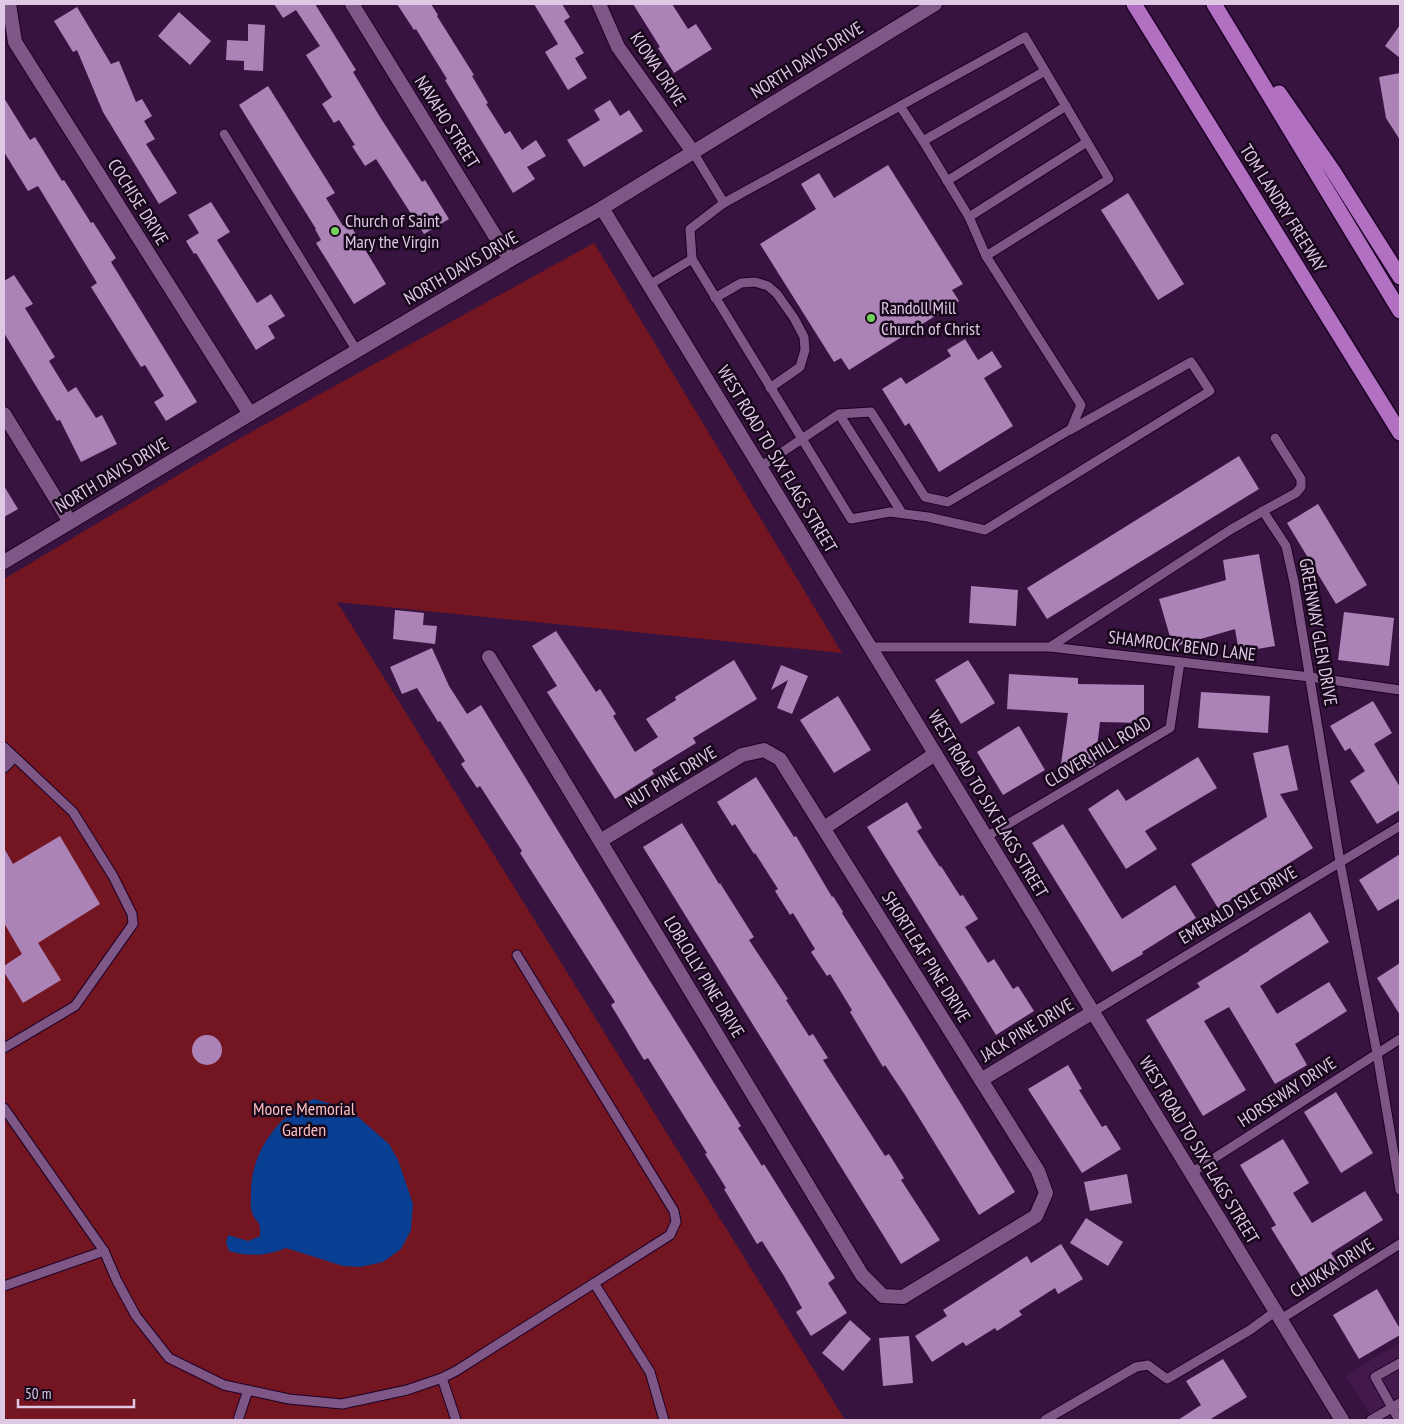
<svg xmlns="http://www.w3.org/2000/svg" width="1404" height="1424" font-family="'PT Sans Narrow',sans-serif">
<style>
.built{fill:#43194c}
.green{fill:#731621}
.water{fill:#083f92}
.building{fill:#ac83b6}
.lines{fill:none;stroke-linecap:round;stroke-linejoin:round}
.service-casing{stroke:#1d0025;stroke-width:11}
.minor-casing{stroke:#1d0025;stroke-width:16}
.tertiary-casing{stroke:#1d0025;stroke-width:16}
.motorway-casing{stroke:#1d0025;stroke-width:18}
.service{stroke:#7e5787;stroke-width:9}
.minor{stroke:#7e5787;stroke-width:14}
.tertiary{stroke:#7e5787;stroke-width:14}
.motorway{stroke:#b270c2;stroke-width:15}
.poi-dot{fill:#73d25c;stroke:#17071a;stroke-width:2}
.labels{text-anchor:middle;stroke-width:5;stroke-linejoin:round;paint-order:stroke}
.street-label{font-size:18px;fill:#dfc8e4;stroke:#17071a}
.poi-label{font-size:18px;fill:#dfc8e4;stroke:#17071a;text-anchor:start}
.park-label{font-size:18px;fill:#fdbfbe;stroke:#17071a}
</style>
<rect width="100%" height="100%" fill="#37133f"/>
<path class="built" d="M1400,1342V1420H1373L1346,1376Z"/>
<path class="green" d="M594,243L842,653L337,602L845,1420H4V579L237,440Z"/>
<path class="water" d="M314,1099L349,1109L389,1144L398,1160L413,1204L411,1230L401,1249L383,1262L360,1267L343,1266L286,1248C267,1256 249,1257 229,1251L226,1243L228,1235L248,1241L260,1236C261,1217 256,1225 252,1212C250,1207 251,1198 251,1192C251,1152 278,1115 314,1099Z"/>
<g class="building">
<path d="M274,4H315L356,70L353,72L380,117L422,182L425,180L449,219L424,234L376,159L365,166L352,146L355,145L339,120L334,123L322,104L332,97L306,55L320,46L296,10L283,18Z"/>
<path d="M397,4H431L438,15L437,16L474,75L472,76L488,103L486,104L505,134L510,131L522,150L536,140L546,156L527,167L535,179L513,193L445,80L447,79L416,29L414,30Z"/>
<path d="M534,4H562L570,17L564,21L584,53L575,58L587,78L568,90L545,52L558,44Z"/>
<path d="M633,4H672L688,29L696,24L712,49L674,73L658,48L660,47Z"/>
<path d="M77,7L111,64L119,61L136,102L142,99L152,116L144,121L155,139L146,144L177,193L159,204L103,112L77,50L73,52L54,21Z"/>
<path d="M179,12L211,41L190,65L158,36Z"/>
<path d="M248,24L265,25L263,71L244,70V61L226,60L227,40L248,41Z"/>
<path d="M1400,25V58L1385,46Z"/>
<path d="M1400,73V140L1386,118L1379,77Z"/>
<path d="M268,86L335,193L326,198L343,226L349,223L386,284L354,304L316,243L321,240L315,229H316L239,105Z"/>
<path d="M4,98L30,140L35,137L62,181L64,180L91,223L93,222L116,258L111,262L197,402L166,421L154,402L164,396L145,365L141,367L91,287L97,283L38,186L28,191L4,152Z"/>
<path d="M610,100L620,116L629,110L643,131L584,167L567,140L600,120L594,110Z"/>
<path d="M888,165L963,284L952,290L959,301L849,370L841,358L834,362L760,244L816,209L801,184L819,173L834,198Z"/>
<path d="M1128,193L1184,284L1158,300L1101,210Z"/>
<path d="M211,202L230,232L217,240L257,303L271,294L285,316L268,326L275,338L256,350L196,253L194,254L186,241L199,233L188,215Z"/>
<path d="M14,275L33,304L25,308L55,357L49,361L68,392L76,387L96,418L102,415L117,444L81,462L60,420L57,421L4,333V281Z"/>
<path d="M965,339L978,360L992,351L1002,367L984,378L1013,426L939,472L909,423L905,426L882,389L901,377L906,384L951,356L947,350Z"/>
<path d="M1239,456L1259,489L1047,619L1027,588Z"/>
<path d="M4,486L18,509L4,517Z"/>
<path d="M1318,504L1367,585L1336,604L1287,523Z"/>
<path d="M1259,554L1275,646L1239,652L1235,629L1173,647L1159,599L1226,580L1223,560Z"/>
<path d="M971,586L1018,590L1016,626L969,623Z"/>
<path d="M395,610L424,613L423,625L437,626L435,644L393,639Z"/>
<path d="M1344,612L1394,618L1389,666L1338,660Z"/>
<path d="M556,631L596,692L600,689L616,714L613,716L635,752L658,737L646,719L676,700L675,697L734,660L757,699L693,738L696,743L652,770L654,774L615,799L547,692L557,686L532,646Z"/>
<path d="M432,648L449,686L467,714L481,705L640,965L741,1126L738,1128L762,1166L764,1164L835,1278L828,1283L847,1313L811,1336L796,1312L802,1308L784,1276L762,1241L757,1244L724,1189L726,1188L705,1154L707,1153L648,1058L644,1060L611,1005L615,1002L520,853L522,851L480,786L477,788L461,764L465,761L440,721L438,722L417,688L402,694L390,667Z"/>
<path d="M968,660L995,703L961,724L935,680Z"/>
<path d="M781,665L808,676L792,714L777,708L788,680L771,690Z"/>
<path d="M1009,674L1078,678V684L1144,685V723L1100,722L1095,765L1090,768L1061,764L1068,713L1007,709Z"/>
<path d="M1201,692L1270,696L1268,733L1198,728Z"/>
<path d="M838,696L871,750L834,773L800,720Z"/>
<path d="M1373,701L1392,733L1374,744L1400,787V810L1377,824L1350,781L1365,771L1350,748L1345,751L1330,726Z"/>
<path d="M1019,726L1045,770L1003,795L977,752Z"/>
<path d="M1288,745L1298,790L1280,794L1313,848L1218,908L1191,864L1267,817L1253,753Z"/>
<path d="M1198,757L1217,788L1145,831L1157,849L1126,869L1088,809L1118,789L1126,801Z"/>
<path d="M756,777L794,837L796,836L832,897L833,896L843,912L842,913L904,1011L1015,1192L979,1215L905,1095L885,1065L883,1067L850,1012L852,1010L830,974L827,976L811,952L815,949L793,913L790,915L775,891L778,889L755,853L754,854L735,824L732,826L717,802Z"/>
<path d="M907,802L922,828L917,831L940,867L941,866L960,896L963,895L978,919L965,927L988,963L994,959L1013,989L1018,986L1034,1011L996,1035L867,827Z"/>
<path d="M682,823L719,884L720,883L754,937L749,940L788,999L786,1000L809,1036L813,1034L828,1058L823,1060L885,1156L889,1154L904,1178L901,1180L940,1240L901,1264L643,847Z"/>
<path d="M1063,824L1122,919L1175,885L1196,918L1142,952L1143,954L1112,972L1032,843Z"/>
<path d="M60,836L100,904L38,943L61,980L23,1003L4,972V966L22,954L4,923V848L13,864Z"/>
<path d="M1400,854V898L1378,911L1359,880Z"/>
<path d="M1310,912L1329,942L1260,986L1277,1014L1329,982L1347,1011L1295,1044L1307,1065L1275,1084L1229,1007L1204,1021L1246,1090L1203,1116L1146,1020L1200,987L1197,983L1249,951V950Z"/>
<path d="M1400,963V1015L1377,978Z"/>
<circle cx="207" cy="1050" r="15"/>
<path d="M1068,1065L1082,1089L1079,1090L1102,1127L1106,1125L1121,1149L1082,1173L1028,1089Z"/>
<path d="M1336,1092L1373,1153L1341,1173L1304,1112Z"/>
<path d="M1283,1139L1309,1183L1293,1193L1312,1223L1365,1191L1383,1220L1331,1253L1339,1266L1307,1286L1271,1228L1276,1225L1240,1165Z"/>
<path d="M1127,1174L1132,1203L1090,1211L1084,1182Z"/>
<path d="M1086,1218L1123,1242L1108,1266L1070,1243Z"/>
<path d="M1061,1244L1083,1279L1058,1294L1055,1288L1019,1311L1022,1315L997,1331L995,1328L966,1346L963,1342L932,1362L915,1336L947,1316L943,1310L1027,1256L1031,1263Z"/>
<path d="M1377,1289L1400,1329V1335L1359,1359L1333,1315Z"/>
<path d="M850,1320L871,1339L843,1371L822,1353Z"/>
<path d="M909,1336L913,1383L883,1386L879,1338Z"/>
<path d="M1223,1359L1247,1397L1209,1420H1178L1201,1405L1186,1381Z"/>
</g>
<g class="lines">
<g class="service-casing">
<g id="service">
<path d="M1045,71L923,141L969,217L1087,142"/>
<path d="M900,106L923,141"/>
<path d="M224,134L357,351"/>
<path d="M693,152L724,203L1025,37L1109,179L986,256L1081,405L1071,429L948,502L925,497L871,412L839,414L760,467"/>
<path d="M947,181L1066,106"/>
<path d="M969,217L986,256"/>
<path d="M692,259L851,519L890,512L928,517L985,530L1210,391L1191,362L1070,430"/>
<path d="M649,285L692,259L690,229L724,203"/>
<path d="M715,298L741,283L755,282L768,286L777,294L794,318L804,337L805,350L800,367L770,388"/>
<path d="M839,414L902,513"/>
<path d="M1263,511L1296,493L1301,487V479L1275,438"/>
<path d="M870,647H1050L1230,530L1263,511L1286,546L1294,582L1340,862L1377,1053L1400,1190"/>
<path d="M1050,647L1310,677L1400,690"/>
<path d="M4,768L11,761L6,752"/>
<path d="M986,837L1170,728L1180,662"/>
<path d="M1093,1012L1400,826"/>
<path d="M4,1048L75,1006L133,924L132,914L113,876L73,812L4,747"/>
<path d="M4,1108L104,1251L117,1281L136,1316L169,1358L224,1385L289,1399L342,1404L407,1390L442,1378L456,1371L670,1235L676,1222L674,1211L517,955"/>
<path d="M1191,1173L1400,1039"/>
<path d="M594,1283L650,1372L664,1420"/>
<path d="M4,1286L104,1251"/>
<path d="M1281,1319L1400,1244"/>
<path d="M442,1378L456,1420"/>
<path d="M238,1420L248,1390"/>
<path d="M1045,1420L1136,1367L1148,1365L1167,1379L1250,1330L1276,1311"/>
<path d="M1371,1420L1400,1403"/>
<path d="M1399,1420L1375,1377L1400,1363"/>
</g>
</g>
<g class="minor-casing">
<g id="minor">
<path d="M9,4L15,42L250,414"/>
<path d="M352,4L510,260"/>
<path d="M599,4L618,47L693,152"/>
<path d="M4,414L70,522"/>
<path d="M489,657L862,1275L883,1296L903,1297L1036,1216L1046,1193L1038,1171L780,759L764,750L742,755L600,841"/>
<path d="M824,828L935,754"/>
<path d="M981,1080L1093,1012"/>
</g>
</g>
<g class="tertiary-casing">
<g id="tertiary">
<path d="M602,208L1342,1420"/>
<path d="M4,562L250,414L510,260L602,208L935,4"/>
</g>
</g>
<g class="motorway-casing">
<g id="motorway">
<path d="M1134,4L1400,433"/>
<path d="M1214,4L1400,311"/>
<path d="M1279,93L1333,171L1400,277"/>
</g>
</g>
<use href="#service" class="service"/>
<use href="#minor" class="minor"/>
<use href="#tertiary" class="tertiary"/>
<use href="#motorway" class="motorway"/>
</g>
<g class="poi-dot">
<circle cx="335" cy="231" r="5"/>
<circle cx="871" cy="318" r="5"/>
</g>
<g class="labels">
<g class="street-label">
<text transform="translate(807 60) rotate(-32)" y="6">NORTH DAVIS DRIVE</text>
<text transform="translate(658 69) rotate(56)" y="6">KIOWA DRIVE</text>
<text transform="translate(447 122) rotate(58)" y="6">NAVAHO STREET</text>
<text transform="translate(138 202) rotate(58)" y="6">COCHISE DRIVE</text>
<text transform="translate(1283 208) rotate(58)" y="6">TOM LANDRY FREEWAY</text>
<text transform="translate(461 268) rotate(-30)" y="6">NORTH DAVIS DRIVE</text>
<text transform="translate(777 459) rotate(59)" y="6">WEST ROAD TO SIX FLAGS STREET</text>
<text transform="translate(112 475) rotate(-31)" y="6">NORTH DAVIS DRIVE</text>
<text transform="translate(1318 632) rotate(80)" y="6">GREENWAY GLEN DRIVE</text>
<text transform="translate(1182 646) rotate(7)" y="6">SHAMROCK BEND LANE</text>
<text transform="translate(1098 752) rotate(-31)" y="6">CLOVER HILL ROAD</text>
<text transform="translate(671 777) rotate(-31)" y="6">NUT PINE DRIVE</text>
<text transform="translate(988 804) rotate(59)" y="6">WEST ROAD TO SIX FLAGS STREET</text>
<text transform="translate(1238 905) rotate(-31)" y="6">EMERALD ISLE DRIVE</text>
<text transform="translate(926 957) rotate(58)" y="6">SHORTLEAF PINE DRIVE</text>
<text transform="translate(704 977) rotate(59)" y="6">LOBLOLLY PINE DRIVE</text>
<text transform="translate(1027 1030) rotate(-31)" y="6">JACK PINE DRIVE</text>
<text transform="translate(1287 1092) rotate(-33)" y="6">HORSEWAY DRIVE</text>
<text transform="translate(1199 1150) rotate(59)" y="6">WEST ROAD TO SIX FLAGS STREET</text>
<text transform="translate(1332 1268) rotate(-32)" y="6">CHUKKA DRIVE</text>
</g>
<g class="poi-label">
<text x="345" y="227">Church of Saint<tspan x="345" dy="21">Mary the Virgin</tspan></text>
<text x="881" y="314">Randoll Mill<tspan x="881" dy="21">Church of Christ</tspan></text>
</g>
<g class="park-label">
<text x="304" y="1115">Moore Memorial<tspan x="304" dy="21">Garden</tspan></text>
</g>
</g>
<rect width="1404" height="1424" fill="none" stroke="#dfc8e4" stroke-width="10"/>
<path d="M18 1399v8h116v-8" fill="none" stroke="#dfc8e4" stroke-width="2.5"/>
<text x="25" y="1399" font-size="15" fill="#dfc8e4" stroke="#17071a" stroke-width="4" paint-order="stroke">50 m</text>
</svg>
